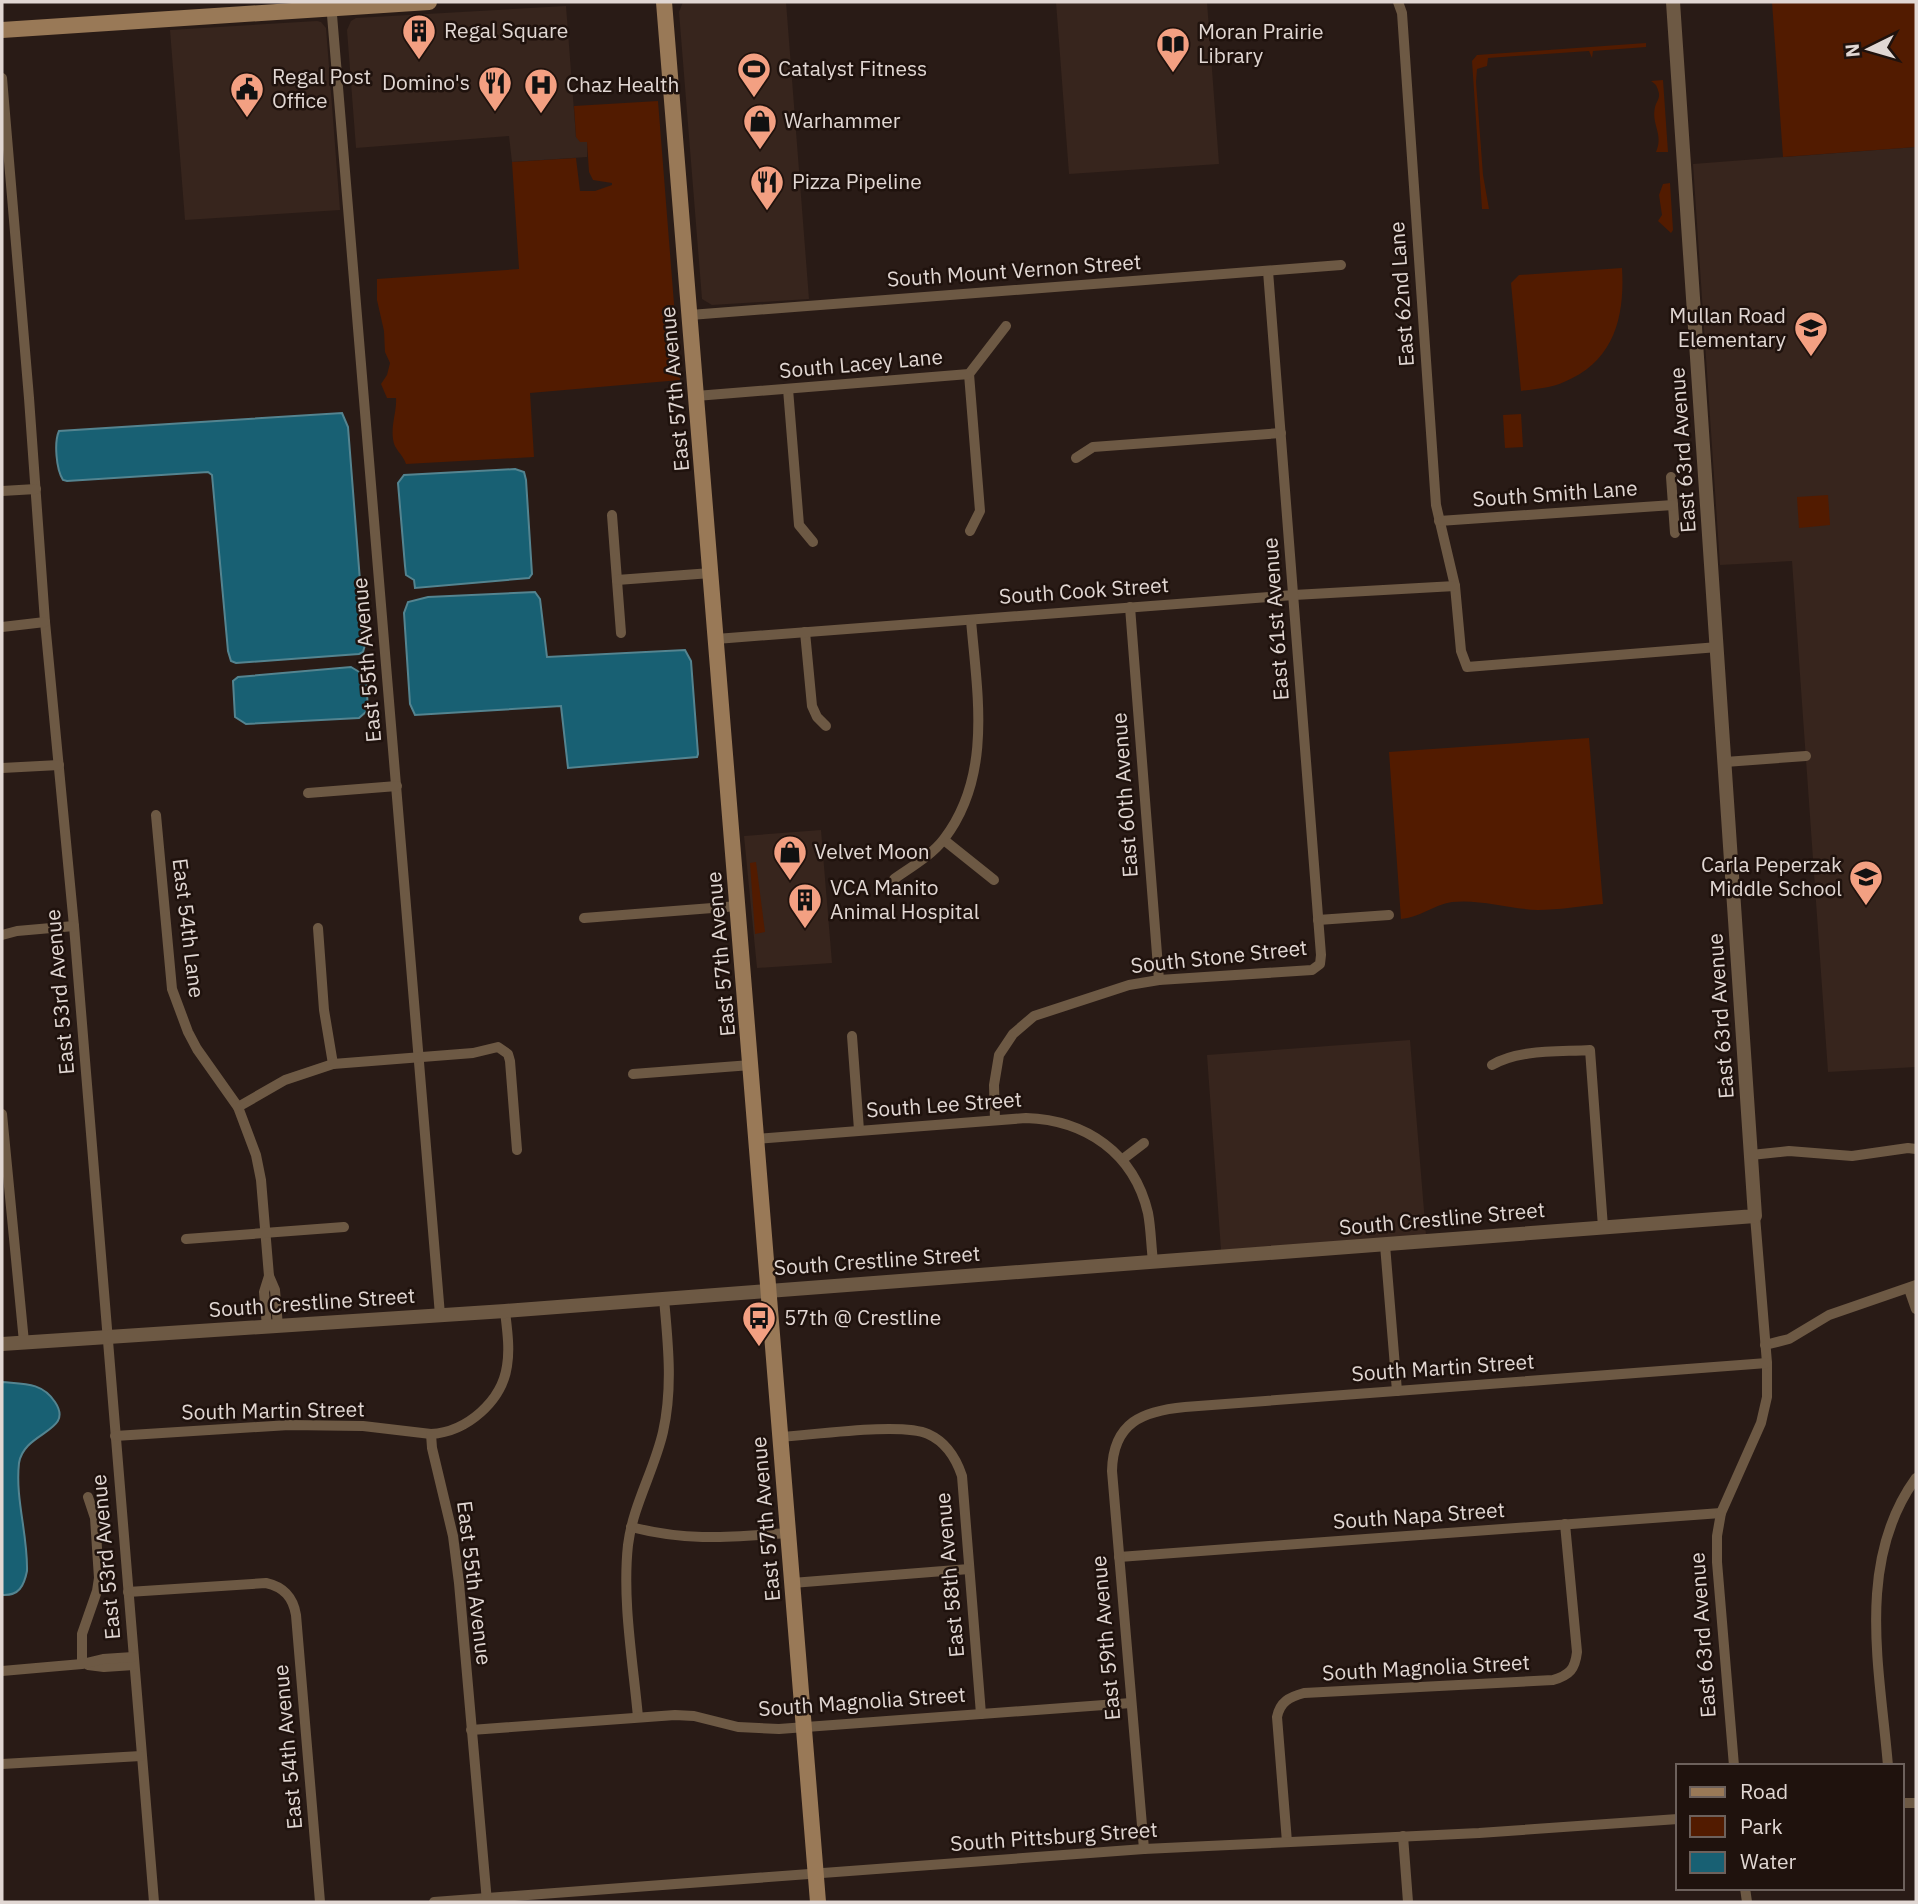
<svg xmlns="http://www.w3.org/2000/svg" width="1918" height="1904" font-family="'IBM Plex Sans',sans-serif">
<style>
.built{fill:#37251d}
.green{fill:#521b00}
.water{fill:#186073;stroke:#548490;stroke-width:2}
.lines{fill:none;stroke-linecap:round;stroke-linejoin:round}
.minor{stroke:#6d5944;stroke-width:10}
.tertiary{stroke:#6d5944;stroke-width:14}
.secondary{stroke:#997957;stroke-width:16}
.labels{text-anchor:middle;stroke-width:5;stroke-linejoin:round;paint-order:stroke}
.poi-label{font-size:21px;fill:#e1d7d3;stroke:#1f120d;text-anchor:start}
.street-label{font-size:21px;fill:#e1d7d3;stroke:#1f120d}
</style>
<rect width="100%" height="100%" fill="#291b16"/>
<g class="built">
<path d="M683,2H786L809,299L712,305L702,299L679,12Z"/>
<path d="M1056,2H1207L1219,164L1069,174Z"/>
<path d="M566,6L576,137L587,142V157L512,162L509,136L356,148L347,30L351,21L356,18Z"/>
<path d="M317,21L321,22L326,28L340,210L185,220L170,30Z"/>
<path d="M1916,147V1067L1828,1072L1792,561L1720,565L1693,164Z"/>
<path d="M821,830L832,963L757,968L744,836Z"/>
<path d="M1410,1040L1426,1235L1221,1250L1207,1055Z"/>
</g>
<g class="green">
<path d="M1772,2H1916V147L1783,157Z"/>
<path d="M1646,43V47L1593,51L1592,58L1589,51L1488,58L1487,66L1477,69L1476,82L1483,175L1489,209H1482L1472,61L1477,55Z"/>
<path d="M1663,80L1668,152H1656C1664,134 1651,125 1655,107C1657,100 1661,98 1658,90C1656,84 1656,85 1651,81Z"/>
<path d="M658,101L680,380L530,393L534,457L406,464C403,454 394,450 393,439C391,424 397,411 396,398H387L381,384L387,375L390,363L385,352L384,331L377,300V279L519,269L512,162L576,158L580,191H595L612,185V183L593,180L589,172L587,142H580L576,137L574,106Z"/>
<path d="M1670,183L1673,230L1671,233L1658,221L1662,215L1659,195L1663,184Z"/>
<path d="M1622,268C1625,317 1614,362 1564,382C1551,388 1535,389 1521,391L1511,283L1519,275Z"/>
<path d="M1521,414L1523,447L1505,448L1503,415Z"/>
<path d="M1828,495L1830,525L1799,528L1797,497Z"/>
<path d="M1589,738L1603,904C1581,906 1559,910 1538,910C1509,909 1481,899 1452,902C1433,905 1419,918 1401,919L1389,752Z"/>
<path d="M756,862L765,932L755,934L750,863Z"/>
</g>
<g class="water">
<path d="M342,413L348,427L365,645L363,652L359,654L236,663L231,661L228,651L212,475L208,472L67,481L63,480C56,469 54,442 59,431Z"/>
<path d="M515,469L524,472L526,480L532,574L529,578L415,588L414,580L406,575L405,566L398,483L404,475Z"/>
<path d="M535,592L540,599L547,657L685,650L691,661L698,754L697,757L568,768L561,706L415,715L410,704L404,613L408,602L428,597Z"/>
<path d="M351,667L366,676L368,710L359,718L246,724L235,717L233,681L238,677Z"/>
<path d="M2,1382C23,1384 42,1382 55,1402C75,1432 24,1431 19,1463C15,1499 28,1535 27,1571C24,1586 19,1596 2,1595Z"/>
</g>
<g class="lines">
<g class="minor">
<path d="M1398,2L1402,13L1436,505L1455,586L1461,651L1467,667L1718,647"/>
<path d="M331,3L440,1315"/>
<path d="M2,78L29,398L45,622L74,926L154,1902"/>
<path d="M690,315L1341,265"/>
<path d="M969,374L980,511L970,531"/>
<path d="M788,389L799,525L813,542"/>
<path d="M696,396L969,374L1006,326"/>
<path d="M1076,458L1093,447L1281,433"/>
<path d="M1671,477L1675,533"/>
<path d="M2,491L36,489"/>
<path d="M612,515L621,633"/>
<path d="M1439,521L1673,505"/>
<path d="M617,580L711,573"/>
<path d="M1130,607L1159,980"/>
<path d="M2,627L45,622"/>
<path d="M805,632L812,706L817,717L826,726"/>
<path d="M716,639L1294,595L1455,586"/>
<path d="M1725,762L1806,756"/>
<path d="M2,768L59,765"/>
<path d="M308,793L397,786"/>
<path d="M156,815L172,989L188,1032L197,1049L238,1107L256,1155L261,1180L269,1276L264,1292L267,1327"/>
<path d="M944,840L994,880"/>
<path d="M894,879C911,867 932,855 944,839C993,775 977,693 971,620"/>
<path d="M584,918L738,906"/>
<path d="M1318,920L1389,915"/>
<path d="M318,928L324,1010L333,1064"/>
<path d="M2,935L17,931L74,926"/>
<path d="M852,1036L859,1130"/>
<path d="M1492,1065C1519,1049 1559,1052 1590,1050L1603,1227"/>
<path d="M633,1074L751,1065"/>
<path d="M238,1107L285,1080L333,1064L473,1053L498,1047L508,1054L510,1061L517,1150"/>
<path d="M2,1114L24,1342"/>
<path d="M995,1120L994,1085L999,1055L1013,1034L1034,1016L1129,985L1159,980L1312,970L1320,964L1321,955L1268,271"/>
<path d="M757,1139L1026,1118C1086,1120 1134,1153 1148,1213C1151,1229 1151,1245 1153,1261"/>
<path d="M1751,1155L1789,1151L1852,1156L1908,1148L1916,1149"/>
<path d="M1123,1159L1144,1143"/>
<path d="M186,1239L344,1227"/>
<path d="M1385,1245L1397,1391"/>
<path d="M269,1276L275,1290L278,1327"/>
<path d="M1909,1289L1916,1309"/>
<path d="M1765,1345L1789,1339L1829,1315L1916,1285"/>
<path d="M115,1436L289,1425L363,1426L431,1434"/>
<path d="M780,1437C813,1435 902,1422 928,1434C946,1442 956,1458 962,1476L981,1714"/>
<path d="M631,1527C689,1542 730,1537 788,1533"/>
<path d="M1119,1557L1721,1513"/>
<path d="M792,1583L969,1569"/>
<path d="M128,1592L266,1583C284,1587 293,1597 296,1615L320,1902"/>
<path d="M82,1664V1634L97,1591L99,1578L95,1518L88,1497"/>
<path d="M88,1665L104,1667L134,1665"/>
<path d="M2,1671L82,1664L103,1659L133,1657"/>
<path d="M638,1717C633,1662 622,1600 628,1545C633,1505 654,1471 663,1432C673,1388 668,1343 664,1299"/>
<path d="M471,1730L675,1715L694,1716L738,1727L779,1729L1131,1703"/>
<path d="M2,1764L141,1756"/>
<path d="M1734,1766L1717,1562V1536L1721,1513L1761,1423L1767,1397V1363L1755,1216"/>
<path d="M1888,1766C1880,1669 1855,1562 1916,1478"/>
<path d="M1902,1803H1916"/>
<path d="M1403,1836L1408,1902"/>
<path d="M1287,1842L1277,1717C1280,1702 1289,1697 1304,1693L1553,1680C1570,1675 1575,1669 1577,1652L1565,1524"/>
<path d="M1144,1849L1112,1471C1113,1422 1143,1411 1185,1407L1767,1363"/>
<path d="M1745,1888L1747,1902"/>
<path d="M434,1902L1144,1849L1479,1833L1678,1819"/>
<path d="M487,1902L459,1583L453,1536L432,1448L431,1434C467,1432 502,1401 507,1366C510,1348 507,1329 505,1311"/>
</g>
<path class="tertiary" d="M2,1344L505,1311L1755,1216L1673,2"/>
<g class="secondary">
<path d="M664,2L818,1902"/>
<path d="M2,30L429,2"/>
</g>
</g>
<defs>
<g id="building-pin" transform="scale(1.75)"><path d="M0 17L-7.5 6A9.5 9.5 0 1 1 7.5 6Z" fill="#f3a082" stroke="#1f120d"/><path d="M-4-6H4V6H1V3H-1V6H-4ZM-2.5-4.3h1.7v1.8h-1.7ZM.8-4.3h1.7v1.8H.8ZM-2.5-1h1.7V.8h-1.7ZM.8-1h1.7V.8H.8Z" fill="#111"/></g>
<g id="library-pin" transform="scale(1.75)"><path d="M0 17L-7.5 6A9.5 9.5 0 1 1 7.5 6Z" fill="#f3a082" stroke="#1f120d"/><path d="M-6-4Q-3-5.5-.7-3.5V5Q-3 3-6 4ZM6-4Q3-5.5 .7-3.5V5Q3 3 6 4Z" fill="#111"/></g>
<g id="stadium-pin" transform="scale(1.75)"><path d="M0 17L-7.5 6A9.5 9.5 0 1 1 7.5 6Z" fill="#f3a082" stroke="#1f120d"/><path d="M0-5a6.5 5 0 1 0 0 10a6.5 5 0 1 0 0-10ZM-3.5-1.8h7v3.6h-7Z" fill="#111"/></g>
<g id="restaurant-pin" transform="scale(1.75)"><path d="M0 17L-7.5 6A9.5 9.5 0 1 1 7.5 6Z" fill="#f3a082" stroke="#1f120d"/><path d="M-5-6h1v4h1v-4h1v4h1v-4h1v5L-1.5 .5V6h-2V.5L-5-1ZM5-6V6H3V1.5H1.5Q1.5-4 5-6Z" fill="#111"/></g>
<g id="hospital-pin" transform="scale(1.75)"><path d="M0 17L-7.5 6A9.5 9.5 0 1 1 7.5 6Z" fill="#f3a082" stroke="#1f120d"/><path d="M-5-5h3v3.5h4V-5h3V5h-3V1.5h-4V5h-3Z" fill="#111"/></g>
<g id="civic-pin" transform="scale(1.75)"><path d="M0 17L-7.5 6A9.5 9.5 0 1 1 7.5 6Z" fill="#f3a082" stroke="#1f120d"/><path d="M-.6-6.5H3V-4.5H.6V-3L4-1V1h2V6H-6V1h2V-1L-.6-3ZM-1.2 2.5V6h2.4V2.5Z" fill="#111"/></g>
<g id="shop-pin" transform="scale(1.75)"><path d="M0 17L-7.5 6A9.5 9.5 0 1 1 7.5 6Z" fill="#f3a082" stroke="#1f120d"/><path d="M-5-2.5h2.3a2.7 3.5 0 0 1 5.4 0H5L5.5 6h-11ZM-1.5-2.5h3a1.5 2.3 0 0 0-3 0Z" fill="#111"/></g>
<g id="school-pin" transform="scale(1.75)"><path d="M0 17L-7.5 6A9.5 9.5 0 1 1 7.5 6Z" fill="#f3a082" stroke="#1f120d"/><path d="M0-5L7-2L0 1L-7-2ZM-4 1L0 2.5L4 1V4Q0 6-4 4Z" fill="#111"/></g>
<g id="bus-pin" transform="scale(1.75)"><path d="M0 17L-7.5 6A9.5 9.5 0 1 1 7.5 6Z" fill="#f3a082" stroke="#1f120d"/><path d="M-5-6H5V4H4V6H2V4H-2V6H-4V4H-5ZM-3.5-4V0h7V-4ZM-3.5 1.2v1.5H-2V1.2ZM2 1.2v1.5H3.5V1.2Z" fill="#111"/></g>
</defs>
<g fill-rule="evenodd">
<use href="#building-pin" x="419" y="31"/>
<use href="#library-pin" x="1173" y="44"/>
<use href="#stadium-pin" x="754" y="69"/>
<use href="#restaurant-pin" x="495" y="83"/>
<use href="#hospital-pin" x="541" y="85"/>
<use href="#civic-pin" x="247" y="89"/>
<use href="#shop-pin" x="760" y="121"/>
<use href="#restaurant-pin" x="767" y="182"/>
<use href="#school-pin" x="1811" y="328"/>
<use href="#shop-pin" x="790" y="852"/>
<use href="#school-pin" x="1866" y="877"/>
<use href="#building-pin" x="805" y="900"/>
<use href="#bus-pin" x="759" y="1318"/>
</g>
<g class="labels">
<g class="poi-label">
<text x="444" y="38">Regal Square</text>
<text x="1198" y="39">Moran Prairie<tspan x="1198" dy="24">Library</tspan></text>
<text x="778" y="76">Catalyst Fitness</text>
<text x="272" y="84">Regal Post<tspan x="272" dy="24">Office</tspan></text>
<text x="470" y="90" text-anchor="end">Domino's</text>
<text x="566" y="92">Chaz Health</text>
<text x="784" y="128">Warhammer</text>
<text x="792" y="189">Pizza Pipeline</text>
<text x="1786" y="323" text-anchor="end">Mullan Road<tspan x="1786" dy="24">Elementary</tspan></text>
<text x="814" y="859">Velvet Moon</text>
<text x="1842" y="872" text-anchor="end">Carla Peperzak<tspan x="1842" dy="24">Middle School</tspan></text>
<text x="830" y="895">VCA Manito<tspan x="830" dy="24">Animal Hospital</tspan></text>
<text x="784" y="1325">57th @ Crestline</text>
</g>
<g class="street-label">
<text transform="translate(1014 271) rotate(-4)" y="7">South Mount Vernon Street</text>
<text transform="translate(1402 294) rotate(-94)" y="7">East 62nd Lane</text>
<text transform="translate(861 364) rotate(-5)" y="7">South Lacey Lane</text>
<text transform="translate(675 389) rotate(-95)" y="7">East 57th Avenue</text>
<text transform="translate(1683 450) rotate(-94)" y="7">East 63rd Avenue</text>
<text transform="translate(1555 494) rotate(-4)" y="7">South Smith Lane</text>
<text transform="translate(1084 591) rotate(-4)" y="7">South Cook Street</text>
<text transform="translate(1276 619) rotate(-94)" y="7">East 61st Avenue</text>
<text transform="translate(367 660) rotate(-95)" y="7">East 55th Avenue</text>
<text transform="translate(1125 795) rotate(-94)" y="7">East 60th Avenue</text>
<text transform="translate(188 928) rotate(83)" y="7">East 54th Lane</text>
<text transform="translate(721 954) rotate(-95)" y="7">East 57th Avenue</text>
<text transform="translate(1219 957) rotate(-6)" y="7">South Stone Street</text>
<text transform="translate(60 992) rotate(-95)" y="7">East 53rd Avenue</text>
<text transform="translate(1721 1016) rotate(-94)" y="7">East 63rd Avenue</text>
<text transform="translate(944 1105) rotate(-4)" y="7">South Lee Street</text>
<text transform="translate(1442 1219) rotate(-5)" y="7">South Crestline Street</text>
<text transform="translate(877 1261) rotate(-4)" y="7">South Crestline Street</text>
<text transform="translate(312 1303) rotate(-4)" y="7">South Crestline Street</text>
<text transform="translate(1443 1368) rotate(-4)" y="7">South Martin Street</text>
<text transform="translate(273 1411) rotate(-1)" y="7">South Martin Street</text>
<text transform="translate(1419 1516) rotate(-4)" y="7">South Napa Street</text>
<text transform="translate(766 1519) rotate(-95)" y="7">East 57th Avenue</text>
<text transform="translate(106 1557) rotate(-95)" y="7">East 53rd Avenue</text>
<text transform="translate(950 1575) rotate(-95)" y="7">East 58th Avenue</text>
<text transform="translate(474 1583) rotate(83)" y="7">East 55th Avenue</text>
<text transform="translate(1703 1635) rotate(-94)" y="7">East 63rd Avenue</text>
<text transform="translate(1106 1638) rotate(-95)" y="7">East 59th Avenue</text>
<text transform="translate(1426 1668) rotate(-3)" y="7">South Magnolia Street</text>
<text transform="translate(862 1702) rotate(-4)" y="7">South Magnolia Street</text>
<text transform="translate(288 1747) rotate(-95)" y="7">East 54th Avenue</text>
<text transform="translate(1054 1837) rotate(-4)" y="7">South Pittsburg Street</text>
</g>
</g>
<rect width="1918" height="1904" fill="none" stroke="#e1d7d3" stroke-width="7"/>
<rect x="1676" y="1764" width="228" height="126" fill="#1f120d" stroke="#6d615c" stroke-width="2"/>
<rect x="1690" y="1787" width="35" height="10" fill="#997957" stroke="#6d615c" stroke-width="2"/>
<text x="1740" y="1799" font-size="21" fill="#e1d7d3">Road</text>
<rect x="1690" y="1816" width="35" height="21" fill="#521b00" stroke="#6d615c" stroke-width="2"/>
<text x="1740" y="1834" font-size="21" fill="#e1d7d3">Park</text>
<rect x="1690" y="1852" width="35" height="21" fill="#186073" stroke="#6d615c" stroke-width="2"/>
<text x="1740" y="1869" font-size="21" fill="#e1d7d3">Water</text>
<g transform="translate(1869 49) rotate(265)" stroke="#1f120d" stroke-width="5" paint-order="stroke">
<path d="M0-5L12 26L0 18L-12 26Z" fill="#e1d7d3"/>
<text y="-10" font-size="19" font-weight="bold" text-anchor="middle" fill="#e1d7d3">N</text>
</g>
</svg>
